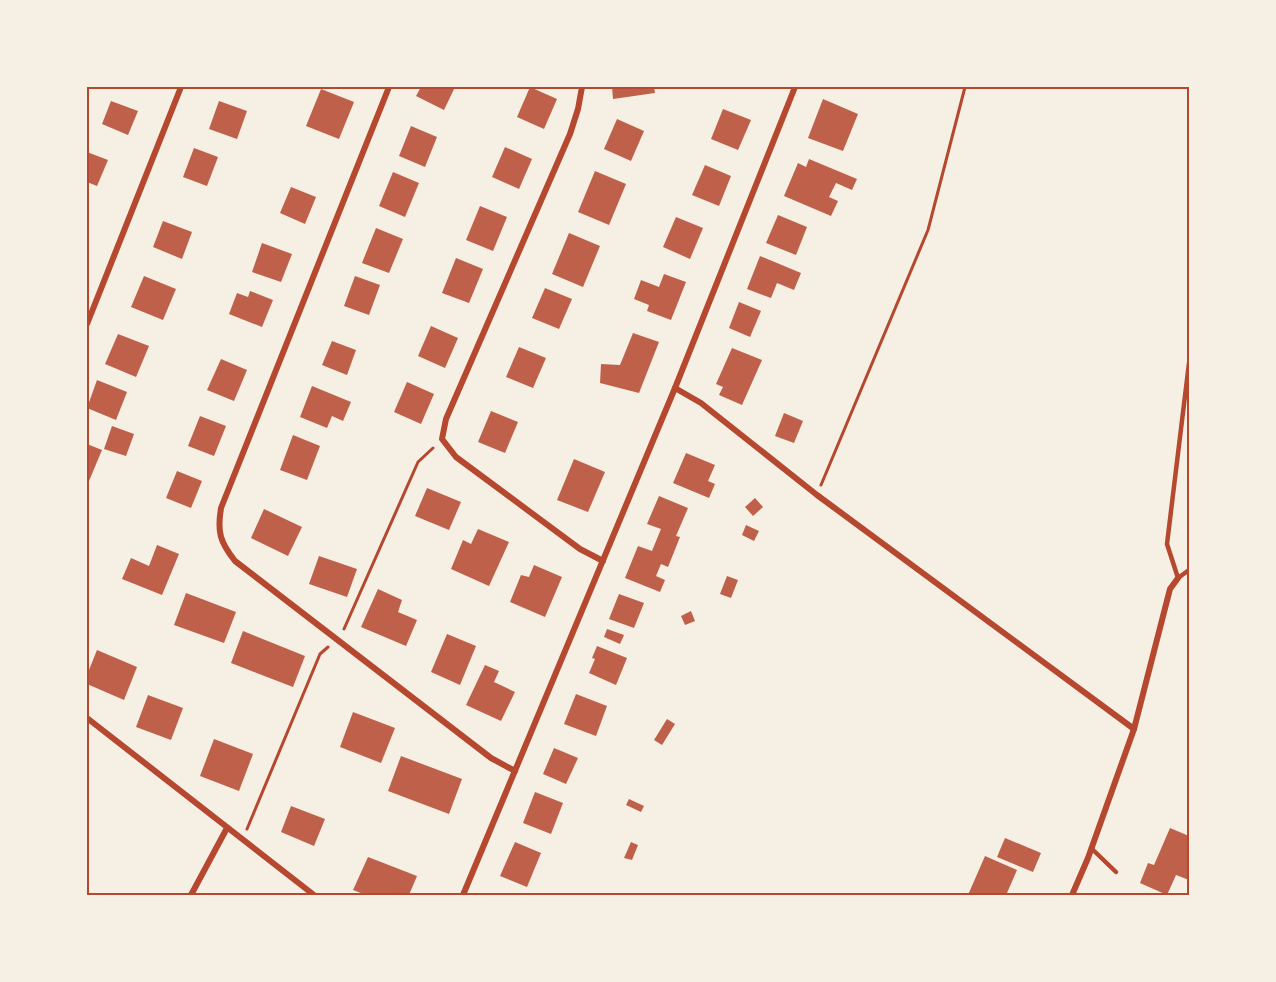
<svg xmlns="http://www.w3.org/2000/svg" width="1276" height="982" font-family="'Work Sans',sans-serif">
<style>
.building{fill:#bf614a}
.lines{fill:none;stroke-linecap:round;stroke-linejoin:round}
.path{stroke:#b5482f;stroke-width:3}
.service{stroke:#b5482f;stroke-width:4.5}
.minor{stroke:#b5482f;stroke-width:6}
.neatline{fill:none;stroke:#b5482f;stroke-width:2}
</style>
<rect width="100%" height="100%" fill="#f6efe4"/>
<g class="building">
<path d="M421,87H455L444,110L416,96Z"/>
<path d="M530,87L557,99L544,129L517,117Z"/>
<path d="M612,87H654L655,93L613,99Z"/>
<path d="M321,89L354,102L339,139L306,126Z"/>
<path d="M823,99L858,114L843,151L808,138Z"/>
<path d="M111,101L138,111L128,135L102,124Z"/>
<path d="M219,101L247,111L237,139L209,129Z"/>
<path d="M723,109L751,120L738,150L711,139Z"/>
<path d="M617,119L644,131L631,161L604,149Z"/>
<path d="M411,126L437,137L425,167L399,156Z"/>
<path d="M505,147L532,159L519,189L492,177Z"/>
<path d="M194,148L218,157L207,186L183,177Z"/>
<path d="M87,152L108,160L97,186L87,182Z"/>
<path d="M809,159L857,179L852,190L836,183L829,197L838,201L831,216L784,196L798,163L806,167Z"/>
<path d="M705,165L731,176L719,206L692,195Z"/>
<path d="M595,171L626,184L609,225L578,212Z"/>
<path d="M393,172L419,183L405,217L379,206Z"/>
<path d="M291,187L316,197L305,224L280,213Z"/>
<path d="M480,206L507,217L493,251L466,240Z"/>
<path d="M778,215L807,227L796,255L766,243Z"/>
<path d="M676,217L703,228L690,259L663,247Z"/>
<path d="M163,221L192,232L182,259L153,247Z"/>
<path d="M376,228L403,239L389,273L362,263Z"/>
<path d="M569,233L600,246L583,287L552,274Z"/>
<path d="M262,243L292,254L281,282L252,272Z"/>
<path d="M760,256L801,273L794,290L777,283L771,298L747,289Z"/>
<path d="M456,258L483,269L469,303L442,293Z"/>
<path d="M664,274L686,282L671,320L647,311L649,305L634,299L641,280L659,287Z"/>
<path d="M144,276L176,289L163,320L131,307Z"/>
<path d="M355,276L380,285L369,315L344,306Z"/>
<path d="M545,288L572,299L559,329L532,318Z"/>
<path d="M250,291L273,300L262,327L229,314L237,293L248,297Z"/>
<path d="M739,302L761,311L750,337L729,328Z"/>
<path d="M431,326L458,338L445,368L418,356Z"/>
<path d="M633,333L659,342L639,393L600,383L601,364L620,365Z"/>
<path d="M118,334L149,346L136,377L105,364Z"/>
<path d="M332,341L356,350L347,375L322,365Z"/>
<path d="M519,347L546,358L533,388L506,377Z"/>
<path d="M732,348L762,360L742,405L719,395L723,387L716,384Z"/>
<path d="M221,359L247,370L234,401L207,390Z"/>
<path d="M97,380L127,392L116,420L87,408Z"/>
<path d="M407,382L434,394L421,424L394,412Z"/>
<path d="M312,386L351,402L343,421L332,416L327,428L300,417Z"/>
<path d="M491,411L518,422L505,453L478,442Z"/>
<path d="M784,413L803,421L794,443L775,436Z"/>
<path d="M200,416L226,426L214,456L188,446Z"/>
<path d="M112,426L134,434L126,456L104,449Z"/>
<path d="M293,435L320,446L307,480L280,470Z"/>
<path d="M87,444L102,450L89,481L87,480Z"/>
<path d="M686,453L715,465L708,481L715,484L709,498L673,483Z"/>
<path d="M574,459L605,472L588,512L557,500Z"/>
<path d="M177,471L202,481L191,508L166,498Z"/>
<path d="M427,488L461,502L449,530L415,516Z"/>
<path d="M659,496L688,508L676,536L680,537L668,567L661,564L656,576L665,580L660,592L625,578L638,546L652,551L661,529L647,524Z"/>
<path d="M755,498L763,507L753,516L745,507Z"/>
<path d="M264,509L302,527L288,556L251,538Z"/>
<path d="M746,525L759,531L754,541L742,535Z"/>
<path d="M478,529L509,542L489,586L451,569L463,540L471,544Z"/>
<path d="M157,545L179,554L162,595L122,579L131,558L149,566Z"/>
<path d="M319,556L357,569L347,597L309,584Z"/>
<path d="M534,565L562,577L545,617L510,602L521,575L529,577Z"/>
<path d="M727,576L738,580L731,598L720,594Z"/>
<path d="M378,589L402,600L398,612L417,620L406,646L361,627Z"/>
<path d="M186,593L236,612L224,643L174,625Z"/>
<path d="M619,594L644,603L634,628L609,619Z"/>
<path d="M691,611L695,621L685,625L681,616Z"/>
<path d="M607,629L624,635L620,644L604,637Z"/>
<path d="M243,631L305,656L293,687L231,663Z"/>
<path d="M447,634L476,646L460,685L431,672Z"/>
<path d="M597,646L627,658L616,685L589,673L595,659L592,658Z"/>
<path d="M97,650L137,667L124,700L87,684V675Z"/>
<path d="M485,665L499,671L494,682L515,692L501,721L466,705Z"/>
<path d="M576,694L607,706L596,736L564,724Z"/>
<path d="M148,695L183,708L171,740L136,727Z"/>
<path d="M353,712L395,728L381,763L340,747Z"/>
<path d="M667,719L675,724L662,745L654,740Z"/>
<path d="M214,739L253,754L239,791L200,776Z"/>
<path d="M554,748L578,758L566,784L543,774Z"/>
<path d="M401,756L462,779L449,814L388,791Z"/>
<path d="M535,792L563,803L551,834L523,823Z"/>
<path d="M629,799L644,806L641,812L626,805Z"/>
<path d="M291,806L325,819L314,846L281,832Z"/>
<path d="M1170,828L1189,836V880L1176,875L1167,895L1140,883L1148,863L1154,865Z"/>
<path d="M1005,838L1041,853L1033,872L997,857Z"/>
<path d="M515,842L541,853L527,887L500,876Z"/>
<path d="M631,842L638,845L632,860L624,858Z"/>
<path d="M985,856L1017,870L1007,893L1012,895H968Z"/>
<path d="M368,857L417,876L409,895H366L353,890Z"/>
</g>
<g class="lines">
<g class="path">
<path d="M821,485L928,230L965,87"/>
<path d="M344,629L418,462L433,448"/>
<path d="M247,829L320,654L328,647"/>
</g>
<g class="service">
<path d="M1189,363L1167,544L1178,578L1189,570"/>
<path d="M1091,848L1116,872"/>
</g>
<g class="minor">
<path d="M389,87L221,508C217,532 220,542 235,561L491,758L515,771"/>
<path d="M582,87L578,109L570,134L446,419L442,439L456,457L580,549L603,561"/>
<path d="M87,324L181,87"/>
<path d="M675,388L701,403L817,495L1134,729"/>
<path d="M87,718L314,895"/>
<path d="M191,895L227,828"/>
<path d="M463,895L675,388L795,87"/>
<path d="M1072,895L1088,858L1134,729L1170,589L1178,578"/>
</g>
</g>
<rect width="1276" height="982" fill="none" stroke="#f6efe4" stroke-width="177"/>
<rect x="88" y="88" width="1100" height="806" class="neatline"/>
</svg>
